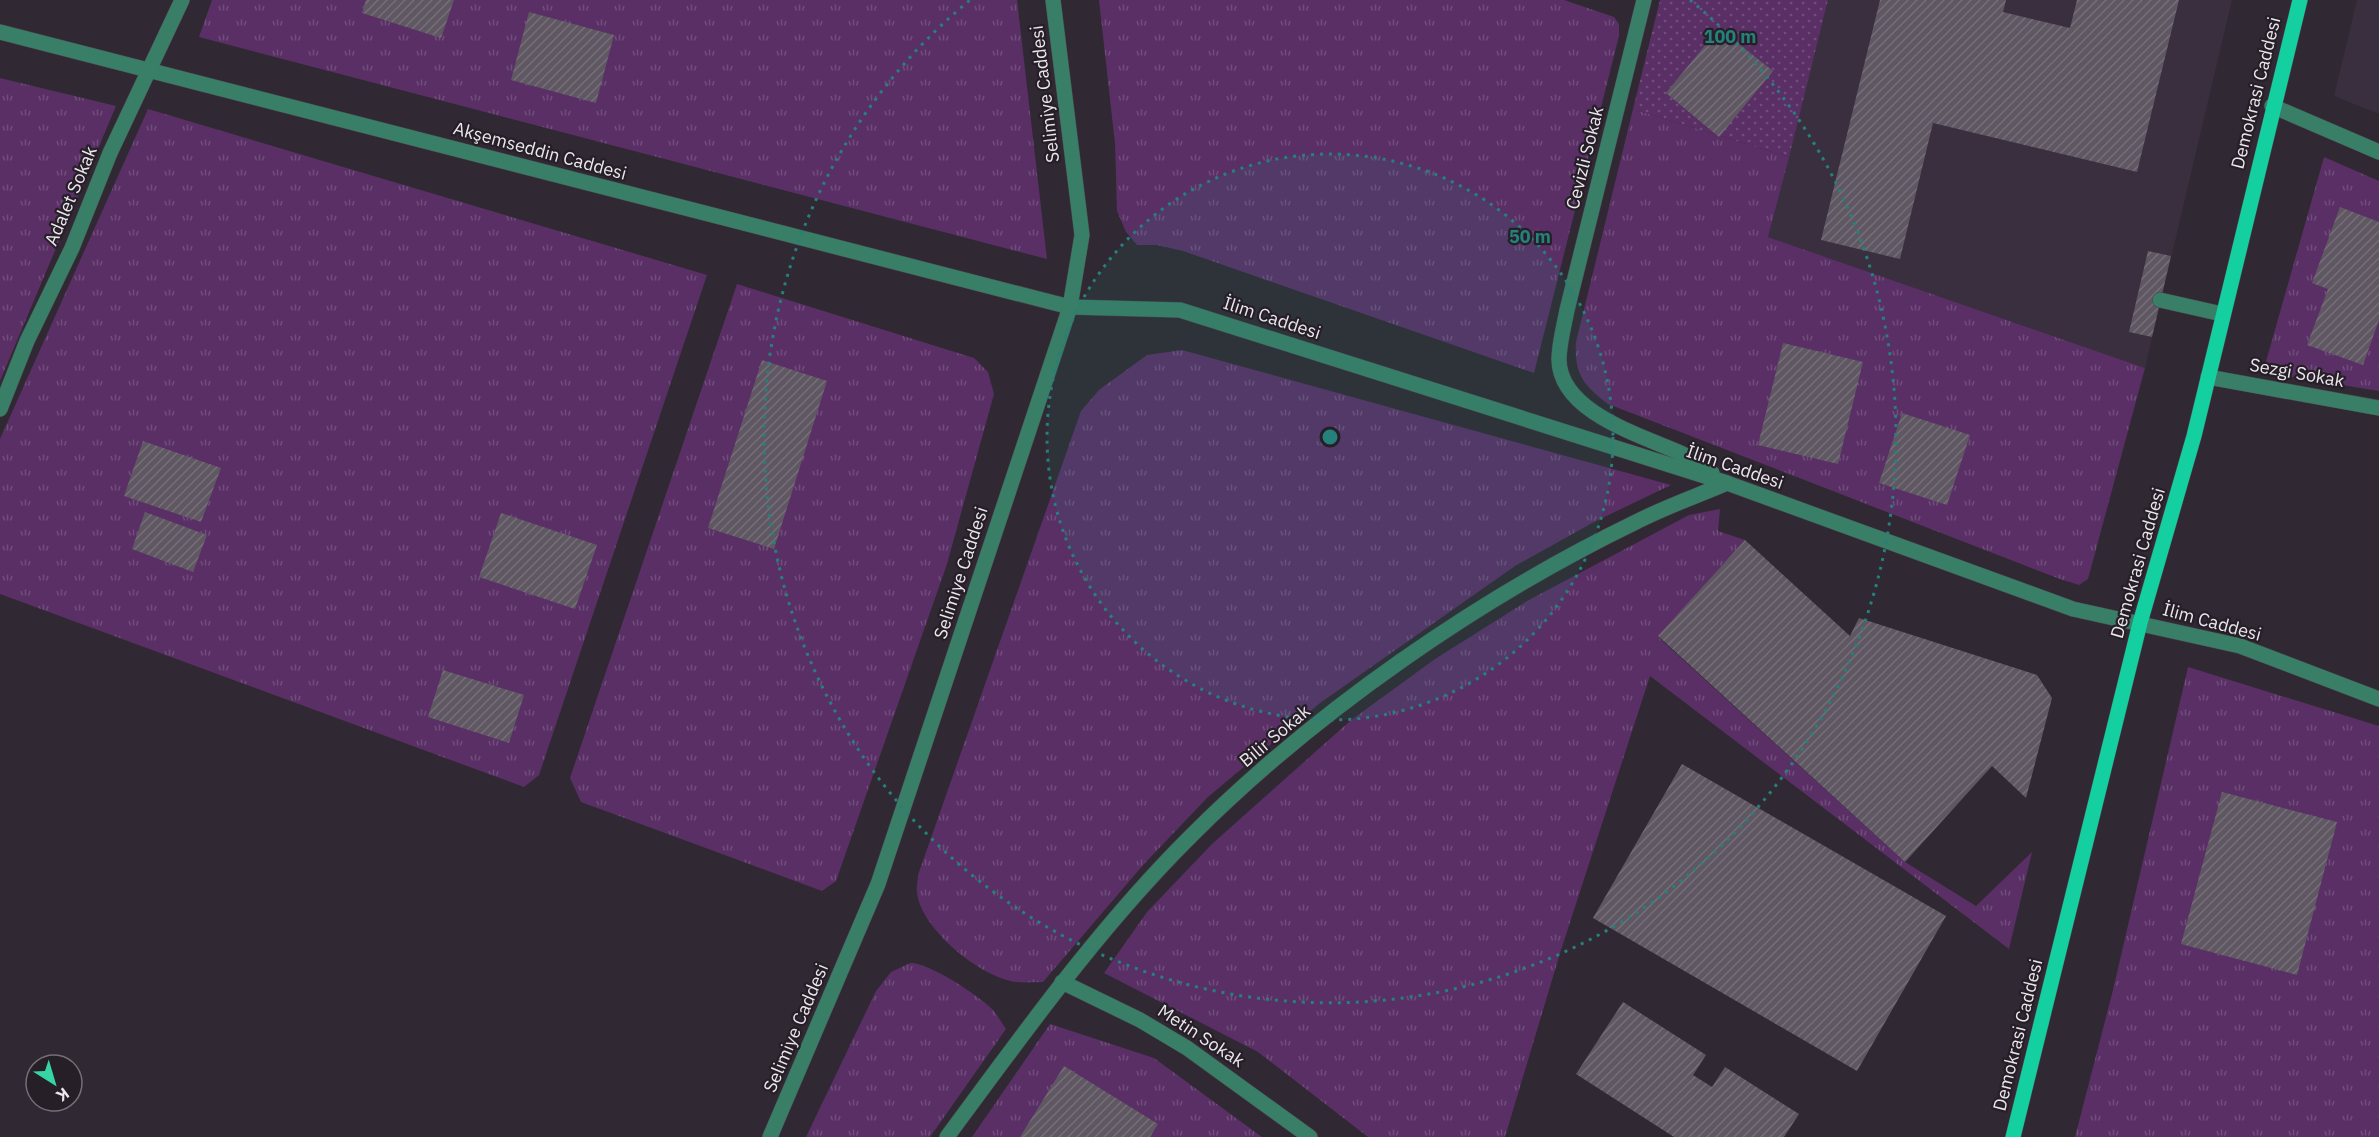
<svg xmlns="http://www.w3.org/2000/svg" width="2379" height="1137" font-family="'IBM Plex Sans',sans-serif">
<style>
.built{fill:#3a2f3e}
.grass{fill:url(#grass-tufts)}
.garden{fill:url(#garden-dots)}
.building{fill:url(#building-hatch)}
.lines{fill:none;stroke-linecap:round;stroke-linejoin:round}
.minor-casing{stroke:#4a434c;stroke-width:16}
.major-casing{stroke:#4a434c;stroke-width:16}
.minor{stroke:#397e66;stroke-width:15}
.major{stroke:#14d0a0;stroke-width:15}
.ring{fill:none;stroke:#25817b;stroke-width:3;stroke-dasharray:3 6}
.labels{text-anchor:middle;stroke-width:4.5;stroke-linejoin:round;paint-order:stroke}
.street-label{font-size:18px;fill:#ebe7ed;stroke:#261f28}
.centre{fill:#25817b;stroke:#261f28;stroke-width:3}
.ring-label{font-size:18px;text-anchor:middle;font-weight:bold;fill:#25817b;stroke:#261f28;stroke-width:4.5;stroke-linejoin:round;paint-order:stroke}
</style>
<defs>
<pattern id="grass-tufts" width="24" height="20" patternUnits="userSpaceOnUse" patternTransform="scale(1.5)"><rect width="24" height="20" fill="#592f65"/><path d="M3 7l-1-3M5 7V3M7 7l1-3M15 17l-1-3M17 17v-4M19 17l1-3" fill="none" stroke="#714d7b"/></pattern>
<pattern id="garden-dots" width="8" height="8" patternUnits="userSpaceOnUse" patternTransform="scale(1.5)"><rect width="8" height="8" fill="#592f65"/><path d="M2 2h.1M6 6h.1" fill="none" stroke="#714d7b" stroke-width="1.8" stroke-linecap="round"/></pattern>
<pattern id="building-hatch" width="6" height="6" patternUnits="userSpaceOnUse" patternTransform="scale(1.5)"><rect width="6" height="6" fill="#5f5762"/><path d="M-1 1l2-2M0 6l6-6M5 7l2-2" fill="none" stroke="#766f79"/></pattern>
</defs>
<rect width="100%" height="100%" fill="#302832"/>
<g class="built">
<path d="M1828,0H2232L2145,368L1768,237Z"/>
<path d="M2357,0H2379V114L2334,96Z"/>
</g>
<g class="grass">
<path d="M212,0H1017L1047,259L199,37Z"/>
<path d="M1099,0H1564L1614,17L1619,24V36L1534,373L1183,251L1157,245H1137L1126,232L1117,211L1115,144Z"/>
<path d="M0,78L116,106L0,381Z"/>
<path d="M148,109L707,275L539,775L524,787L0,594V439Z"/>
<path d="M1633,109L1789,157L1768,237L2145,368L2088,579L2079,585L2060,579L1608,404C1583,385 1574,374 1576,342Z"/>
<path d="M2324,157L2379,181V391L2263,372Z"/>
<path d="M737,284L974,358L988,372L994,394L947,564L836,881L822,891L581,802L570,778Z"/>
<path d="M1182,350L1671,485L1594,522L1515,566L1320,703L1208,797L1144,864L1043,982C1034,982 1025,983 1016,982C980,977 922,930 917,893C916,888 918,881 918,875L1081,411L1099,390L1147,355Z"/>
<path d="M1720,509L1718,531L1745,540L1658,637L1905,862L1976,906L2032,852L2009,949L1650,676L1561,950L1505,1137H1368L1258,1052L1104,973L1147,912L1212,844L1350,721L1435,659L1527,601L1689,515Z"/>
<path d="M2188,667L2379,726V1137H2075L2113,990Z"/>
<path d="M910,963C928,962 978,995 992,1009C997,1014 1001,1022 1006,1029L930,1137H806L876,991L891,972Z"/>
<path d="M1050,1024L1154,1058L1262,1137H972Z"/>
</g>
<path class="garden" d="M1660,0H1828L1789,157L1633,109Z"/>
<g class="building">
<path d="M366,0H454L441,38L362,13Z"/>
<path d="M1880,0H2006L2003,12L2070,28L2077,0H2179L2137,172L1933,123L1900,259L1821,240Z"/>
<path d="M529,12L614,35L596,103L511,80Z"/>
<path d="M1719,28L1773,71L1719,137L1666,93Z"/>
<path d="M2340,207L2379,222V320L2363,365L2307,345L2328,289L2312,283Z"/>
<path d="M2148,251L2171,256L2152,337L2129,332Z"/>
<path d="M1783,343L1863,362L1838,464L1758,445Z"/>
<path d="M762,360L827,381L774,549L708,528Z"/>
<path d="M1902,413L1970,435L1947,505L1879,483Z"/>
<path d="M143,441L221,468L201,522L124,496Z"/>
<path d="M145,512L207,535L193,572L132,549Z"/>
<path d="M501,513L597,545L575,609L479,577Z"/>
<path d="M1745,540L1850,636L1859,618L2037,675L2052,698L2026,798L1992,766L1905,862L1658,636Z"/>
<path d="M443,670L524,695L509,743L428,717Z"/>
<path d="M1682,764L1946,916L1857,1071L1593,918Z"/>
<path d="M2222,792L2337,822L2297,975L2181,944Z"/>
<path d="M1623,1002L1706,1055L1693,1075L1712,1087L1725,1067L1799,1114L1784,1137H1674L1576,1074Z"/>
<path d="M1064,1066L1158,1124L1150,1137H1020Z"/>
</g>
<g class="lines">
<g class="minor-casing">
<g id="minor">
<path d="M1644,0L1567,310C1564,326 1559,344 1559,360C1560,414 1647,437 1685,455C1695,460 1703,467 1712,473"/>
<path d="M0,32L1070,307L1180,310L1727,483L2073,609L2240,646L2379,699"/>
<path d="M2272,106L2379,152"/>
<path d="M2160,300L2222,314"/>
<path d="M2208,377L2379,408"/>
<path d="M0,409L27,341L72,248L110,153L182,0"/>
<path d="M1062,982L1140,1020L1187,1048L1310,1137"/>
<path d="M770,1137L878,884L1070,307L1082,235L1053,0"/>
<path d="M947,1137C1024,1033 1100,926 1192,835C1316,711 1479,598 1636,522C1665,507 1697,496 1727,483"/>
</g>
</g>
<g class="major-casing">
<path id="major" d="M2013,1137L2140,623L2194,436L2300,0"/>
</g>
<use href="#minor" class="minor"/>
<use href="#major" class="major"/>
</g>
<circle cx="1330" cy="437" r="283" fill="#25817b" fill-opacity=".12"/>
<g class="ring">
<circle cx="1330" cy="437" r="283"/>
<path d="M1690 0A566 566 0 1 1 970 0"/>
</g>
<g class="labels">
<g class="street-label">
<text transform="translate(2256 93) rotate(-76)" y="6">Demokrasi Caddesi</text>
<text transform="translate(1045 94) rotate(-97)" y="6">Selimiye Caddesi</text>
<text transform="translate(540 151) rotate(15)" y="6">Akşemseddin Caddesi</text>
<text transform="translate(1585 158) rotate(-76)" y="6">Cevizli Sokak</text>
<text transform="translate(71 196) rotate(-67)" y="6">Adalet Sokak</text>
<text transform="translate(1272 318) rotate(18)" y="6">İlim Caddesi</text>
<text transform="translate(2297 373) rotate(10)" y="6">Sezgi Sokak</text>
<text transform="translate(1735 467) rotate(19)" y="6">İlim Caddesi</text>
<text transform="translate(2138 563) rotate(-74)" y="6">Demokrasi Caddesi</text>
<text transform="translate(961 573) rotate(-72)" y="6">Selimiye Caddesi</text>
<text transform="translate(2212 622) rotate(15)" y="6">İlim Caddesi</text>
<text transform="translate(1275 736) rotate(-40)" y="6">Bilir Sokak</text>
<text transform="translate(796 1028) rotate(-67)" y="6">Selimiye Caddesi</text>
<text transform="translate(2018 1035) rotate(-76)" y="6">Demokrasi Caddesi</text>
<text transform="translate(1201 1036) rotate(33)" y="6">Metin Sokak</text>
</g>
</g>
<circle cx="1330" cy="437" r="9" class="centre"/>
<g class="ring-label">
<text x="1730" y="43">100 m</text>
<text x="1530" y="243">50 m</text>
</g>
<g transform="translate(54 1083) rotate(143)"><circle r="28" fill="#261f28" stroke="#756f77" stroke-width="1.5"/>
<path d="M0-4.5L10 22L0 15L-10 22Z" fill="#37d4a6"/>
<text y="-9" font-size="16" font-weight="bold" text-anchor="middle" fill="#ebe7ed">K</text>
</g>
</svg>
